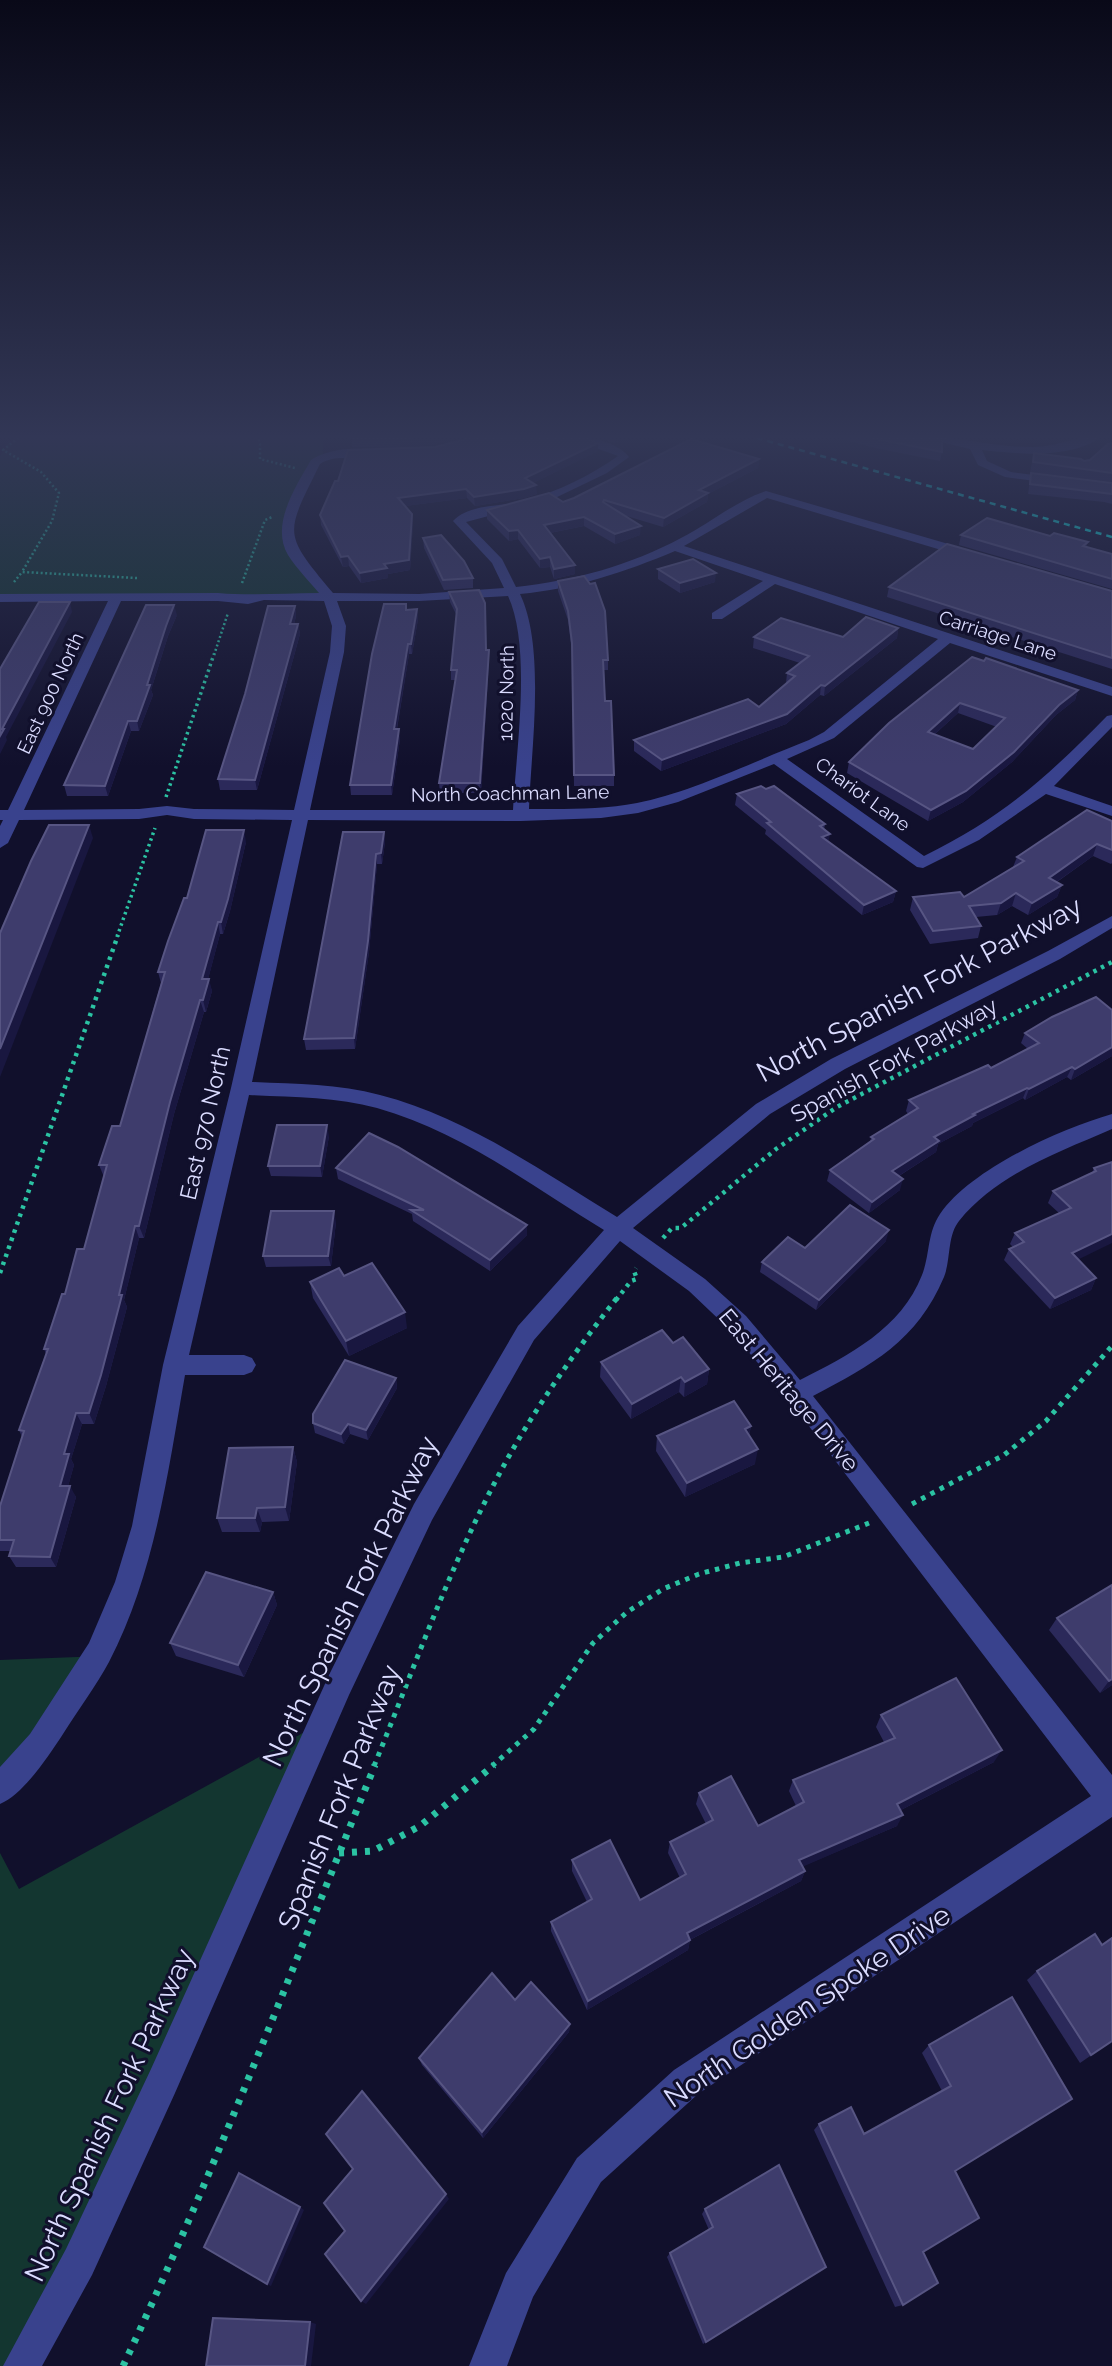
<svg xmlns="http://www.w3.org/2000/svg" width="1112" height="2366" font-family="Raleway,sans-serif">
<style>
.green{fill:#133630}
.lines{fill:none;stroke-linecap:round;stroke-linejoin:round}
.path-far4{stroke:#2bc3a3;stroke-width:2.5;stroke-dasharray:2 2.5;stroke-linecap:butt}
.path-far3{stroke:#2bc3a3;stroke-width:3.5;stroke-dasharray:2.5 3.5;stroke-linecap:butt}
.path-far2{stroke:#2bc3a3;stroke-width:4.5;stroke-dasharray:3.5 5;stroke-linecap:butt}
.path-far1{stroke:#2bc3a3;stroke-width:5;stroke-dasharray:4.5 6;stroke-linecap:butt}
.path{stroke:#2bc3a3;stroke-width:7;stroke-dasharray:5 8;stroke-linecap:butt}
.minor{fill:#39428d;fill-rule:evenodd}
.rail{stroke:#07fff3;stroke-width:2.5;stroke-dasharray:6 5;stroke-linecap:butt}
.wall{fill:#2b295a;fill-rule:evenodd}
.shaded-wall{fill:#191740}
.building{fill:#3e3c6c;stroke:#575583;stroke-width:2;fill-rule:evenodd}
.labels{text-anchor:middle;stroke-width:6;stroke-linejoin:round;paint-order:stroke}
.far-street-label{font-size:19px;fill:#dbdcff;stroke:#11102c}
.street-label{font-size:23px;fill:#dbdcff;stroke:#11102c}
.near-street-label{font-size:28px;fill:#dbdcff;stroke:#11102c}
</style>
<rect width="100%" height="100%" fill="#11102c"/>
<g class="green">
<path d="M14,435H323V457L315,462L287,534L329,597L0,598V456Z"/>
<path d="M103,1656L0,1787V1660Z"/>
<path d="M321,1723L22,2366H0V1853L19,1889Z"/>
</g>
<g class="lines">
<g class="path-far4">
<path d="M22,435L3,450L41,472L59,493L52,521L22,572"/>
<path d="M257,435L260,442V459L295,468"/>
<path d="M14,582L22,572L137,578"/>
<path d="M242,583L265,520L272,517"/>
<path d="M214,655L228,613"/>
</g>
<g class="path-far3">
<path d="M166,797L214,654"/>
<path d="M117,937L155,828"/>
</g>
<g class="path-far2">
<path d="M663,1238L672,1228H681L776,1149L837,1107L1112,962"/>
<path d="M0,1273L118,935"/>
<path d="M616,1300L631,1281L637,1279L634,1271L636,1268"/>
</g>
<g class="path-far1">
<path d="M912,1504L1004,1455L1046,1421L1112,1346"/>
<path d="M374,1766C419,1656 459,1540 520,1437C549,1389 582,1342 617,1298"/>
<path d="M492,1766L534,1729L593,1643L627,1612L663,1589L699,1574L740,1563L783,1557L869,1523"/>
</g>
<g class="path">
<path d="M339,1853L373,1851L420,1826L494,1765"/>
<path d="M123,2366C216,2169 293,1966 375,1765"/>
</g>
<g class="minor">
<path d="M560,435C580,435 617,440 629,457L607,473L555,498L466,522L502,559L516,587C573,581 631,565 681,538C709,524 737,500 766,491L976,552V558H968L767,498L684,546L1112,687V696L950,643L834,738L787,759L924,856C1003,817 1046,778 1107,716L1112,715V727L1054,786L1112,806V816L1046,794L979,840L923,868L917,867L774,764L678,802L638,813L601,818L521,821L308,820L252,1082C295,1084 338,1084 380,1095C466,1117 541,1171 617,1217L756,1104L831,1059L1048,951L1112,916V928L1060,959L845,1069L770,1114L633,1228L705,1279L746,1316L800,1380C849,1355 901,1329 922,1275C930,1255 927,1233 940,1214C971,1169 1060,1129 1112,1114V1129C1057,1153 997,1174 959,1221C947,1236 951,1260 944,1277C917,1341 872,1365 813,1396L1112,1775V1817L698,2094L601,2182L533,2297L507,2366H469L506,2273L577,2158L674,2070L1091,1796L789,1400L730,1330L689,1291L620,1241L534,1340L432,1520L349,1695L175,2093L92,2275L42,2366H3L66,2249L151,2069L329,1675L414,1504L518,1326L604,1230C532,1186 460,1131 377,1108C336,1097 292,1097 249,1095L189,1355H244L252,1358L256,1365L252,1372L244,1375H185C168,1472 155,1573 109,1662C96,1686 78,1710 63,1734C49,1755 24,1794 0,1804V1767L30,1734L89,1643L115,1582L132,1526L163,1365L231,1088L292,820L194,819L167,815L139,819L19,820L8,843L0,848V826L3,820H0V810H8L108,601L0,602V594L218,593C252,596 285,593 319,593C309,581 297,569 288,555C270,525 296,486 311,460C328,449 363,444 379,455C364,465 340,451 320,464C285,535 282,532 333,593L419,594L504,588L492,563L453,521C470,503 503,507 525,501C558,491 590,476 618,456ZM675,551L763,581L712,613V619H722L775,584L938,639L824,732L809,740C757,760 690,793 637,803C601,810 565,809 529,809C531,749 546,648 520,594C574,589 625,572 675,551ZM508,596C532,647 516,751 513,810H310L344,652L346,626L337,601H419ZM264,600L324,601L332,626L330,652L294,810L194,809L167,806L139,809L24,810L121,601H218L248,604Z"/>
<path d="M912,435C953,435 994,448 1035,447C1059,446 1081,435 1104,435C1072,460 1019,454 982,450L987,461L1011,472L1112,485V491L1005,477L978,465L970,449Z"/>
</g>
<path class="rail" d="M746,435L1112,537"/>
</g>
<g class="wall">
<path d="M352,435H461L435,444L401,448L598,451L533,483L537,494L524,498L475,506L467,498L405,506L412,514L413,523L410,570L388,574V578L361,583L349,566L343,567L321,525L320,515L338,481L400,448L352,447Z"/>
<path d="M589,435H632L615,443Z"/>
<path d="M827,435H965L963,437L942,436V452L940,461L875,448Z"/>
<path d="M1112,443V482L1030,472L1034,453L1084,461L1090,460Z"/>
<path d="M759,459L758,468L708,494L707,502L663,527L623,515L640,535L615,544L584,526L550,533L575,565V574L554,579L550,567L540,568L518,539L509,541L487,519V510L563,502Z"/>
<path d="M1031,473L1112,483V504L1104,502L1028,494Z"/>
<path d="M961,535L1050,536L1088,542L1086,547L1112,554V589L959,545Z"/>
<path d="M423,538L473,578V588L444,590L424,548Z"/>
<path d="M658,569L715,582L680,593L658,579Z"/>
<path d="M558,581L608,660V670H604L605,701L614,775V786H574L572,653L568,620L558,591Z"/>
<path d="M889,587L1112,591V669L887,597Z"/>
<path d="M449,592L486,650H489V660L481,793H440L439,783L456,680H451V670L457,616L450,602Z"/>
<path d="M295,606L296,616L294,624H298L300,634L257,790H220L218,779Z"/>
<path d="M417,609L418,619L412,654H409L397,729L400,739L392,795H351L350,785L407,610Z"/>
<path d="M177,615L168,636L151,690L153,695L139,731H131L108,796H67L64,785Z"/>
<path d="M898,628L897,638L824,696L820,695L786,724L661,771L634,751V740L759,707L786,683L787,673L800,663L753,648L754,637H843Z"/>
<path d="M972,657L1078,690L1075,700L1056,715L1012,762L963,802L928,821L847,773L849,762ZM958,713L997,727L973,749L935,734Z"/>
<path d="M766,789L825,824L824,830L828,842L896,891L893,902L862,915L765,834L766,830L735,805L737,794Z"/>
<path d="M1112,821V863L1111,864L1093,856L1057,882L1062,885L1057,897L1028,915L1012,906L997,915L976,917L981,926L978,938L930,944L910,910L913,897H964L1013,867L1017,857Z"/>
<path d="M384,832L385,842L382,864H377L369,952L355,1049L306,1050L304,1039Z"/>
<path d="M246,842L230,911L223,934H220L208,979L212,991L206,1012H204L174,1114L144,1238H139L124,1300L127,1307L106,1386L94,1424H82L71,1459L74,1465L68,1486L76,1497L56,1567H16L9,1556L11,1551H0V1506L22,1437L19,1430L46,1354L44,1349L84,1249L104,1177L99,1165L120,1126L161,983L158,972L187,898Z"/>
<path d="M1112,1010V1056L1071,1080L1067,1077L1025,1100L1023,1098L973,1123L972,1126L938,1144L936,1152L899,1176L900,1190L869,1213L827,1181L830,1170L870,1142L871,1137L908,1114L906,1111L909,1100L991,1068L1028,1049L1021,1043L1025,1033Z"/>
<path d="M329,1136L322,1177L271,1176L268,1166Z"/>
<path d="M1112,1162L1078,1259L1096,1278L1091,1290L1050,1309L1004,1260L1009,1249L1013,1247L1010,1244L1015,1233L1059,1213L1048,1203L1053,1191L1092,1173L1094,1168Z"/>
<path d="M336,1168L527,1225V1235L490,1271L413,1221L412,1214L338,1179Z"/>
<path d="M336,1222L331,1266L266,1267L263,1256Z"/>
<path d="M886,1241L816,1310L760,1272L762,1262Z"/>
<path d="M344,1276L407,1328L349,1356L313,1298L310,1282Z"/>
<path d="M673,1343L709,1369L707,1384L684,1397L679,1392L631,1419L600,1377L601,1362Z"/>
<path d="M396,1378L397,1388L368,1440L350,1434L344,1444L315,1433L313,1423Z"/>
<path d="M751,1426L749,1436L755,1464L685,1497L656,1451L657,1436Z"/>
<path d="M293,1447L297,1462L289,1521L262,1522L260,1532H222L217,1518Z"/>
<path d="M1112,1585V1685L1100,1693L1049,1630L1057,1618Z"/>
<path d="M273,1592L277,1605L244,1677L176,1656L170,1643Z"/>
<path d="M881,1715L994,1762L901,1810L897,1826L803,1866L805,1871L801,1881L690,1940L688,1950L587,2010L551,1931V1922L587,1902L572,1871V1860L640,1900L680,1878L668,1853L670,1842L706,1824L696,1804L699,1793L758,1826L796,1806L789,1791L793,1780L884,1742L876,1727Z"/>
<path d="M1037,1971L1112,2041L1080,2063L1027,1980Z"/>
<path d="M1012,1997L955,2171L903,2305L895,2307L814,2130L819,2124L864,2134L942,2091L922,2053L929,2045Z"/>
<path d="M515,2000L570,2024L569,2032L483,2138L422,2065L419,2058Z"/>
<path d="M779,2165L706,2342L703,2344L667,2257L670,2253L709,2230L702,2214L705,2209Z"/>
</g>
<g class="shaded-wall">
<path d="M430,435H461L435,444L400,448V439Z"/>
<path d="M615,435H632L615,443Z"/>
<path d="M598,443V451L525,487V478Z"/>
<path d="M759,459L758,468L708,494L707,502L663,527L664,518L699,490Z"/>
<path d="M536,485L537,494L524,498L475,506L474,497Z"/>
<path d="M466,489L467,498L398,507V498Z"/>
<path d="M412,514L413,523L410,570L388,574V578L361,583L360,573L384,564Z"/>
<path d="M584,517V526L544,534V525Z"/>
<path d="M641,526L640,535L615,544V534Z"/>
<path d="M518,530V539L509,541V531Z"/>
<path d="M348,556L349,566L343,567L341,557Z"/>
<path d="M550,557V567L540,568V559Z"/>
<path d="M575,565V574L554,579V569Z"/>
<path d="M716,573L715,582L680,593V583Z"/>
<path d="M70,602L72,612L6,737L7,740L0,754V737L2,729Z"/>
<path d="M174,605L177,615L168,636L151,690L153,695L139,731L137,721L166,626Z"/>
<path d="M295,606L296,616L292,634L290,624Z"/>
<path d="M417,609L418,619L412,654L411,644Z"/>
<path d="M298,624L300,634L257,790L255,780Z"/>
<path d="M898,628L897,638L824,696L825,686Z"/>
<path d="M408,644L409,654L395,739L394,729Z"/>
<path d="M489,650V660L481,793L480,783Z"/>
<path d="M821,685L820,695L786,724L661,771L662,760Z"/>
<path d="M1078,690L1075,700L1056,715L1012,762L963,802L928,821L931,810Z"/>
<path d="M960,703L958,713L926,742L928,732Z"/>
<path d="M128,721L131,731L108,796L105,786Z"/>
<path d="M399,729L400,739L392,795L391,785Z"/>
<path d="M89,825L93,838L0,1077V1049Z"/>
<path d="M244,830L246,842L230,911L223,934L221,922Z"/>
<path d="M384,832L385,842L382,864L381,853Z"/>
<path d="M830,834L828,844L822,837Z"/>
<path d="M1097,844L1093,856L1045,890L1049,878Z"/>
<path d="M376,854L377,864L369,952L355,1049L354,1038Z"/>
<path d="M1062,885L1057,897L1028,915L1032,903Z"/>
<path d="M896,891L893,902L862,915L864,905Z"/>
<path d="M1016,893L1012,906L997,915L1001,903Z"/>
<path d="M218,922L220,934L205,991L202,979Z"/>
<path d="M209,979L212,991L206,1012L203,1000Z"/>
<path d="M200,1000L204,1012L174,1114L144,1238L139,1226L170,1102Z"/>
<path d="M1112,1047V1056L1071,1080L1075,1069Z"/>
<path d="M1072,1067L1067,1077L1025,1100L1029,1089Z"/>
<path d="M1027,1088L1023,1098L973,1123L972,1126L938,1144L936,1152L889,1182L892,1171L934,1137L973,1114Z"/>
<path d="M327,1125L329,1136L322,1177L320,1166Z"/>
<path d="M903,1179L900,1190L869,1213L872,1202Z"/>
<path d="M334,1211L336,1222L331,1266L328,1256Z"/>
<path d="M527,1225V1235L490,1271V1260Z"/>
<path d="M135,1226L139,1238L124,1300L127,1307L106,1386L94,1424L89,1413Z"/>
<path d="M889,1230L886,1241L816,1310L819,1300Z"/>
<path d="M1112,1234V1243L1067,1265L1072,1253Z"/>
<path d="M1096,1278L1091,1290L1050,1309L1055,1298Z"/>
<path d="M405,1312L407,1328L349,1356L346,1341Z"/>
<path d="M709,1369L707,1384L684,1397L685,1382Z"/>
<path d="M681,1377L679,1392L631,1419L632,1404Z"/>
<path d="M396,1378L397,1388L368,1440L366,1430Z"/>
<path d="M76,1413L82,1424L71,1459L74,1465L65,1497L60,1486L64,1454Z"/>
<path d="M348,1424L350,1434L344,1444L341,1434Z"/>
<path d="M751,1426L748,1440L745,1429Z"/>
<path d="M293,1447L297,1462L289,1521L285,1507Z"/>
<path d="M758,1449L755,1464L685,1497L687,1483Z"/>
<path d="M70,1486L76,1497L56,1567L50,1557Z"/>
<path d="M257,1508L262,1522L260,1532L255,1518Z"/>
<path d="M273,1592L277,1605L244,1677L238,1665Z"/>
<path d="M1112,1679V1685L1100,1693L1109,1681Z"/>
<path d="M1002,1750L994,1762L891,1815L897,1804Z"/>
<path d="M903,1815L897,1826L795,1870L799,1860Z"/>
<path d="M805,1871L801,1881L684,1943L687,1933Z"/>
<path d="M690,1940L688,1950L587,2010L588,2001Z"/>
<path d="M570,2024L569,2032L483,2138L482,2132Z"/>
<path d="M446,2194L449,2199L366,2304L361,2301Z"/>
<path d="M300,2207L304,2210L271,2286L267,2284Z"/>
<path d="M310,2322L316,2324L311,2366H305Z"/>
</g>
<g class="building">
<path d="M352,435H430L400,439L351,438Z"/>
<path d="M473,435H578L598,443L525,478L536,485L524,489L474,497L466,489L398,498L412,514L409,560L384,564L387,568L360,573L348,556L341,557L320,515L335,481H338L348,450L435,447L463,440Z"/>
<path d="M862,435H942V452L877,439Z"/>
<path d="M691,439L759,459L699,490L708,493L664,518L604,500L603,502L641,526L615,534L584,517L544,525L575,565L554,569L550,557L540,559L518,530L509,531L487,510L549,493L563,502L574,498Z"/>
<path d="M1112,443V473L1033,462L1034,453L1081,459L1084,461L1090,460L1108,444Z"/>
<path d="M1031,473L1112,483V494L1030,484Z"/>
<path d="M987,518L1050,536L1054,533L1088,542L1083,546L1112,554V579L961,535Z"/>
<path d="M441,535L464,561L473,578L443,580L423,538Z"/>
<path d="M947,544L1112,591V658L889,587Z"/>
<path d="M693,559L716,573L680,583L658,569Z"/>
<path d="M584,576L590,584L595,583L605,611L608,660H603L605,701H611L614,775H574L572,643L568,611L558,581Z"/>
<path d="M479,590L485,603L486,650H489L480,783H439L457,670H451L457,609L449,592Z"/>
<path d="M39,602H70L2,729H4L0,736V669Z"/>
<path d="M384,604H406V610L417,609L411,644H408L394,729H399L391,785H350L372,654Z"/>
<path d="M146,605H174L166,626L147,685H150L137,721H128L105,786L64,785Z"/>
<path d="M268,606H295L290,624H298L255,780L218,779L245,694Z"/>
<path d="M866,617L898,628L825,686L821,685L787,714L662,760L634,740L748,699L759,707L795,676L787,673L809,656L754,637L781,618L843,637Z"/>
<path d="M972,657L984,661L986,658L1078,690L1059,705L1014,752L966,791L931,810L849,762L889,723ZM960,703L1005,718L973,749L928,732Z"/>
<path d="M761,786L766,789L774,786L825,824L820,826L830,834L822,837L896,891L864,905L767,823L771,822L737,794Z"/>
<path d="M1087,810L1112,821V850L1097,844L1049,878L1062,885L1032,903L1016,893L1001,903L969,906L981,926L933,931L913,897L960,892L964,897L1024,861L1017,857Z"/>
<path d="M49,825H89L0,1049V933L31,861Z"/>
<path d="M206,830H244L228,899L221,922H218L202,979H209L203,1000H200L170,1102L139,1226H135L119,1295H122L101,1375L89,1413H76L64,1454H69L60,1486H70L50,1557L9,1556L14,1540H0V1506L24,1431L19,1430L48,1349H44L62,1294H65L77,1249H84L107,1165H99L112,1126H120L165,972H158L168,941L184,898H187Z"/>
<path d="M343,832H384L381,853L376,854L368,941L354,1038L304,1039Z"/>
<path d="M1096,997L1112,1010V1047L1075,1069L1072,1067L1029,1089L1027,1088L973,1114L975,1115L934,1137L939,1141L892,1171L903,1179L872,1202L830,1170L874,1139L871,1137L918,1108L909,1100L988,1065L991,1068L1039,1043L1025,1033L1052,1017Z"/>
<path d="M277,1125H327L320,1166H268Z"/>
<path d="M369,1133L398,1147L527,1225L490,1260L411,1210H424L336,1168Z"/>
<path d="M1112,1162V1234L1072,1253L1096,1278L1055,1298L1009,1249L1024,1242L1015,1233L1071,1208L1053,1191L1096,1171L1094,1168Z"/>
<path d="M850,1205L889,1230L819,1300L762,1262L788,1237L805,1248Z"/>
<path d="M271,1211H334L328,1256H263Z"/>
<path d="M372,1263L405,1312L346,1341L310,1282L339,1268L344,1276Z"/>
<path d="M662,1330L673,1343L683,1337L709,1369L685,1382L681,1377L632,1404L601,1362Z"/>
<path d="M345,1360L396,1378L366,1430L348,1424L341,1434L313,1423V1414Z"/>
<path d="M734,1401L751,1426L745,1429L758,1449L687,1483L657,1436Z"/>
<path d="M293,1447L285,1507L257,1508L255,1518H217L229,1448Z"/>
<path d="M206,1572L273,1592L238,1665L170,1643Z"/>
<path d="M1112,1585V1679L1109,1681L1057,1618Z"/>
<path d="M956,1678L1002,1750L897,1804L903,1815L799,1860L805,1871L687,1933L690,1940L588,2001L551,1922L592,1899L572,1860L610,1840L640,1900L686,1874L670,1842L713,1820L699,1793L731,1776L758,1826L804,1802L793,1780L895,1738L881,1715Z"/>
<path d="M1095,1934L1102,1945L1112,1938V2041L1091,2055L1037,1971Z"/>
<path d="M492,1973L515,2000L531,1982L570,2024L482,2132L419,2058Z"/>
<path d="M1012,1997L1072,2099L955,2171L979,2218L923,2252L938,2283L903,2305L819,2124L851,2107L864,2134L951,2086L929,2045Z"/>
<path d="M362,2091L446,2194L361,2301L325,2254L345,2231L324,2203L353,2169L326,2134Z"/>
<path d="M779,2165L826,2267L706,2342L670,2253L713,2227L705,2209Z"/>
<path d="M239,2173L300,2207L267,2284L204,2247Z"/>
<path d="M213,2318L310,2322L305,2366H206Z"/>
</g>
<linearGradient id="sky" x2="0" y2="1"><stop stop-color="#090918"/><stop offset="0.57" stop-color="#323756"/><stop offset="1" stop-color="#323756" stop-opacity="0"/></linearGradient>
<rect width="1112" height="767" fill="url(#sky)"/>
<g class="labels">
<g class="far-street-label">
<text transform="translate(998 635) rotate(18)" y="7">Carriage Lane</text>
<text transform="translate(50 693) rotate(-65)" y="7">East 900 North</text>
<text transform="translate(506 693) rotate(-89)" y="7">1020 North</text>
<text transform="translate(510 793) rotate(-1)" y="7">North Coachman Lane</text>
<text transform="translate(863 794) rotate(36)" y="7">Chariot Lane</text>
</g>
<g class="street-label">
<text transform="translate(894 1060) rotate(-29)" y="8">Spanish Fork Parkway</text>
<text transform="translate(205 1123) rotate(-77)" y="8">East 970 North</text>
<text transform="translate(789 1390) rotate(50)" y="8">East Heritage Drive</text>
</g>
<g class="near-street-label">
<text transform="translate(919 989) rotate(-28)" y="10">North Spanish Fork Parkway</text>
<text transform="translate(350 1601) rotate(-64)" y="10">North Spanish Fork Parkway</text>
<text transform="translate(339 1797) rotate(-68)" y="10">Spanish Fork Parkway</text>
<text transform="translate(807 2006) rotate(-34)" y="10">North Golden Spoke Drive</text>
<text transform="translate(109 2115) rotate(-65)" y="10">North Spanish Fork Parkway</text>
</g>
</g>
</svg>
